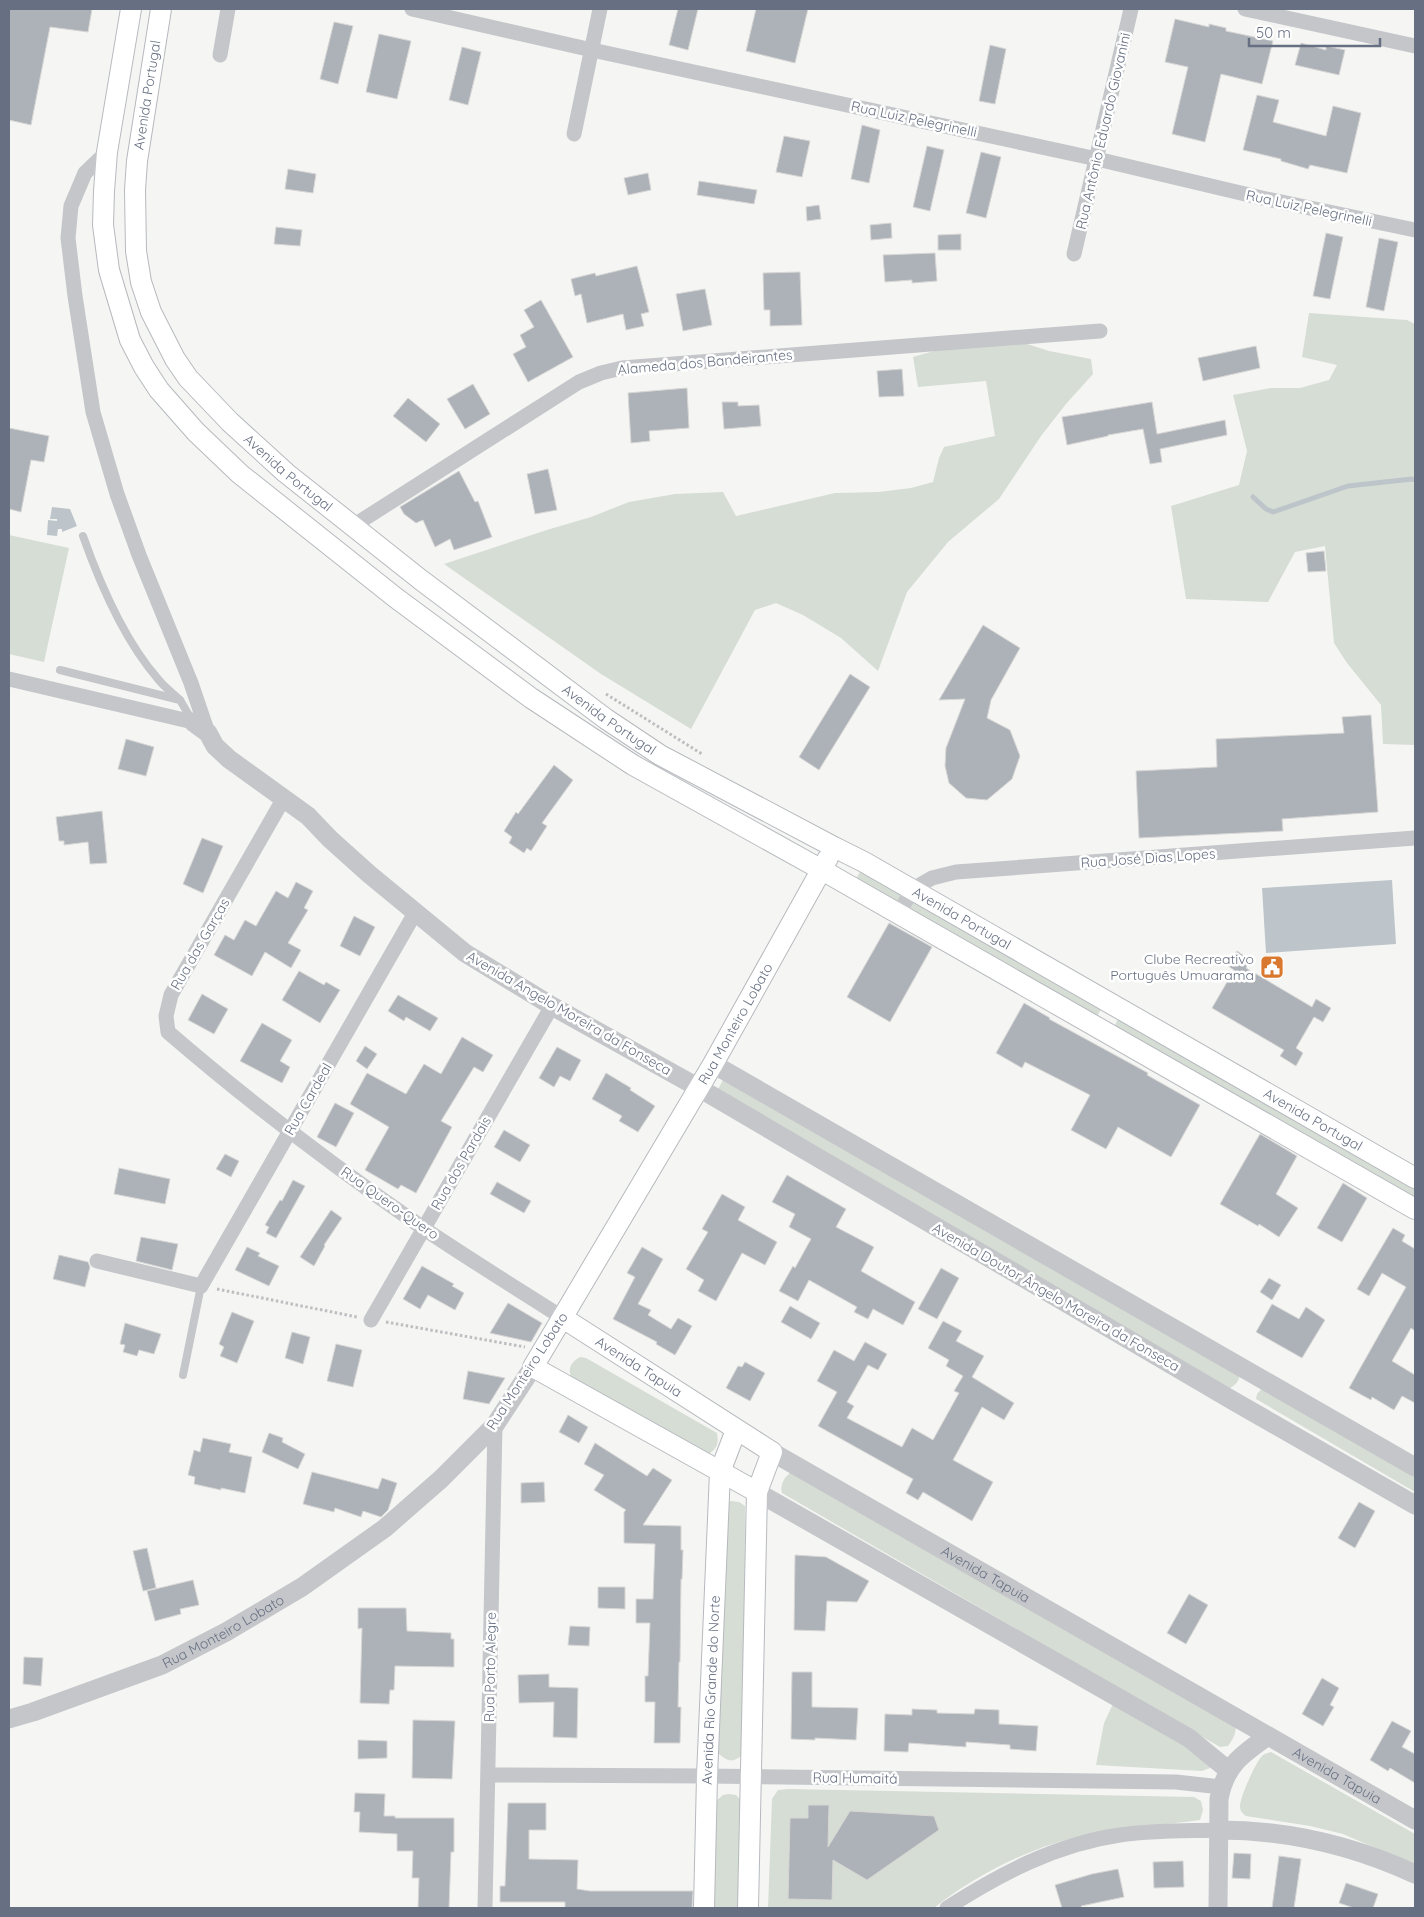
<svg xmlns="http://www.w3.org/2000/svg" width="1424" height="1917" font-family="Quicksand,sans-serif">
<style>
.green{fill:#d6ddd4}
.water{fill:#bdc5ca}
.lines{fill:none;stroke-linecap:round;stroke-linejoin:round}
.stream{stroke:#bdc5ca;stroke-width:5}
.building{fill:#adb1b8;stroke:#d7d7d5}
.secondary-casing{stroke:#b6b9be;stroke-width:22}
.path{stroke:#bdbec1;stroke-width:3;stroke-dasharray:2.5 2.5;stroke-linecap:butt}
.service{stroke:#c4c6ca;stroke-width:8}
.minor{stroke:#c4c6ca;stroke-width:15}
.tertiary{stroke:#c4c6ca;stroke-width:19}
.secondary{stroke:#fff;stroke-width:20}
.labels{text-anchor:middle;stroke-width:5;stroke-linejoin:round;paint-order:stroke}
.street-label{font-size:14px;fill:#677082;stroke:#fff}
.poi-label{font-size:14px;fill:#677082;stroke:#fff;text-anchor:end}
</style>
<rect width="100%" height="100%" fill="#f5f6f3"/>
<g class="green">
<path d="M1309,313L1407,320L1415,324V745L1383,744L1381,705L1347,663L1334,643L1325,546L1295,552L1268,602L1186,599L1171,506L1239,485L1247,451L1233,395L1271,388H1300L1329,380L1337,365L1302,357Z"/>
<path d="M1018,341L1049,351L1091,359L1093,374L1066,404L1041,436L999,499L948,542L907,592L878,671L841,638L803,615L776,603L755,610L691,729L601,674L444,564L550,529L591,517L629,502L675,494L723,492L736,516L835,493L879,492L911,488L933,482L939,458L944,447L995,436L986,381L918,387L913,357L934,351Z"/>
<path d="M9,535L69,548L44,662L9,654Z"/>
<path d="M861,870L1101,1009L1097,1017L856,879Z"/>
<path d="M1118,1019L1415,1188V1198L1114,1027Z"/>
<path d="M724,1078L1240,1371C1240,1380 1237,1384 1230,1388L716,1093Z"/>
<path d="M580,1357L586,1358L717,1433C719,1444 717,1449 707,1455L573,1379C566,1370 571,1362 580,1357Z"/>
<path d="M1264,1386L1415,1473V1492L1256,1399L1257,1394Z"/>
<path d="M795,1469L1236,1725C1236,1734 1233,1739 1228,1746L1220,1747L782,1493C779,1483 787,1474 795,1469Z"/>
<path d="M731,1501L739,1502L745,1506L744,1753C734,1763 728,1763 717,1752L723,1503Z"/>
<path d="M1113,1704L1211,1761L1210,1768L1202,1771L1096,1765L1104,1723Z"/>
<path d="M1271,1752L1415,1834V1865L1343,1834L1310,1826L1246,1816C1242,1813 1240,1811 1240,1806C1240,1797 1257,1759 1263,1755C1266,1753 1269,1753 1271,1752Z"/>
<path d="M789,1789L1194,1797L1201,1801L1203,1810L1200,1820C1164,1825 1127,1827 1091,1834C1036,1844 977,1874 934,1908H768L772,1799L778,1790Z"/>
<path d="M729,1794L736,1795L742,1801L739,1908H713L716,1801L723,1795Z"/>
</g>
<g class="water">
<path d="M52,507L70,509L77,526L62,532V529H58L57,536L47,535L48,520L57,521V519H50Z"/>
<path d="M1392,880L1396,944L1266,953L1262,888Z"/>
</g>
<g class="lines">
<path class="stream" d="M1253,497L1266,509L1273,512L1348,486L1412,479L1415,480"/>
</g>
<g class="building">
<path d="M9,9H92L88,32L50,27L31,125L9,120Z"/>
<path d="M678,9H698L688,50L669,45Z"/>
<path d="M756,9H808L795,63L746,51Z"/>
<path d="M1175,19L1209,27V24L1226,28V31L1273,41L1262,84L1221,74L1205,142L1172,134L1188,67L1165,62Z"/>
<path d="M334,22L353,26L338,84L320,79Z"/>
<path d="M379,34L411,41L397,99L366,92Z"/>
<path d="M1301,43L1326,50V46L1345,50L1339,75L1295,65Z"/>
<path d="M990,45L1006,49L995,104L979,101Z"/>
<path d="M462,47L481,52L468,105L449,100Z"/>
<path d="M1257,95L1279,100L1273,122L1326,136L1333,106L1361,113L1347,173L1310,165L1308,169L1281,161V159L1243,150Z"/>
<path d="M862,125L880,130L869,183L851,179Z"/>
<path d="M784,136L810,141L802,177L776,172Z"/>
<path d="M927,146L944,150L930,211L913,207Z"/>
<path d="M981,152L1001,157L986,218L966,213Z"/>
<path d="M288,169L316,174L313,193L285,189Z"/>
<path d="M648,173L651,190L628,195L624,178Z"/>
<path d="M699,181L757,190L754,204L697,195Z"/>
<path d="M819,205L821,219L807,221L806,207Z"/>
<path d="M891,223L892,238L871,240L870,225Z"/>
<path d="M276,227L302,230L300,246L274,244Z"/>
<path d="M1326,233L1343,237L1330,299L1313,296Z"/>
<path d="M961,234V250H938V235Z"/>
<path d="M1379,238L1398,242L1384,311L1366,307Z"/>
<path d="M935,253L937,281L912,283V280L885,282L883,255Z"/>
<path d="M637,266L649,312L641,314L644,326L626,330L623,314L587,323L581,294L575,296L571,279L595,273L596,276Z"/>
<path d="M800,272L802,325L770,326V310H764L763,273Z"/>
<path d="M705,289L712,325L683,331L676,294Z"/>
<path d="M541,300L573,357L528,382L513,354L526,347L520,335L534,327L524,310Z"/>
<path d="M1256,346L1260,368L1203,381L1198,358Z"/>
<path d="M902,369L904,396L879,397L877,371Z"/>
<path d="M473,384L490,414L465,429L447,399Z"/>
<path d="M687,388L689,428L649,431L650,441L631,443L628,393Z"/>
<path d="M408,398L440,424L426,442L393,416Z"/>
<path d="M722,402H738V406L759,405L761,426L724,429Z"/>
<path d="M1152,402L1157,434L1225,420L1227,435L1160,449L1162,462L1150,464L1143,429L1108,435V436L1067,445L1062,417Z"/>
<path d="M9,428L49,436L44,462L31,460L21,512L9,509Z"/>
<path d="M548,469L557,510L535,514L527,474Z"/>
<path d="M459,471L475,502L478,501L492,537L454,550L450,539L435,547L423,520L416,523L404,514L400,507Z"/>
<path d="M1324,551L1326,571L1308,572L1306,553Z"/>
<path d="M983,625L1020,648L991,700L987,718L1010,730L1020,756L1012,779L987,800L966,798L949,783L945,766L946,748L965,699L939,700Z"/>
<path d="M850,674L870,687L819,770L799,757Z"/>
<path d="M1371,715L1378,812L1282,819L1283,831L1139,838L1136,771L1217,767L1216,739L1344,733L1342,717Z"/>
<path d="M126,739L154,747L146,776L118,769Z"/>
<path d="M554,765L573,780L542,823L547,826L531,851L527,848L524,853L509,843L512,837L504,831L516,812L518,814Z"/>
<path d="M102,811L107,863L90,864L88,842L64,845V841H59L56,817Z"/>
<path d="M202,838L223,846L203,893L183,884Z"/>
<path d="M296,882L313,891L304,908L308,910L288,943L301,950L291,968L265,952L252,976L214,955L225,935L234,940L245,920L256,926L276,891L288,898Z"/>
<path d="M354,916L375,927L360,956L340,946Z"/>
<path d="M889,923L932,947L890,1022L847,997Z"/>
<path d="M1237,951L1250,960L1246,968L1312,1007L1316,999L1331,1008L1323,1022L1314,1017L1296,1048L1303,1053L1296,1066L1280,1056L1284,1050L1212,1008L1234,970L1228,966Z"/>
<path d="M299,971L324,985L326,982L340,990L320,1023L282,1000Z"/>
<path d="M202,994L228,1009L214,1034L188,1020Z"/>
<path d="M398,995L438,1018L430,1031L406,1017L404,1021L388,1011Z"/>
<path d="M1024,1003L1050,1018L1049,1019L1148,1073L1147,1075L1200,1105L1171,1157L1118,1127L1106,1149L1071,1130L1090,1095L1025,1062L1022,1068L996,1053Z"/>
<path d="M262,1023L292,1040L280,1061L290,1067L282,1083L240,1061Z"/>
<path d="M462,1037L493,1055L483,1072L474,1067L441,1121L452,1127L416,1193L401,1185L398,1189L365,1170L389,1127L350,1104L367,1073L406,1094L424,1064L441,1074Z"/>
<path d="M365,1046L377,1054L367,1069L356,1061Z"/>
<path d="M557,1047L581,1060L570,1081L560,1076L554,1087L539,1078Z"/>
<path d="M606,1073L631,1088L630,1090L655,1106L638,1132L619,1121L622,1116L592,1099Z"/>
<path d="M335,1103L354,1113L336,1147L317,1137Z"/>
<path d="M504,1130L530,1145L520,1162L494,1147Z"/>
<path d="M1260,1134L1297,1156L1276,1194L1298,1208L1279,1237L1259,1224L1258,1226L1220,1204Z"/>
<path d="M225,1154L239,1161L231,1177L216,1169Z"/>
<path d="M119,1168L170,1179L165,1204L114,1194Z"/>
<path d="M787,1175L846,1209L836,1227L874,1247L861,1271L915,1302L903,1325L873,1309L868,1319L854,1312L857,1307L809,1280L798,1301L779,1291L793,1266L795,1268L811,1239L789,1227L795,1214L772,1202Z"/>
<path d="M293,1180L305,1186L276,1238L266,1233L269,1227L265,1225L280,1200L282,1201Z"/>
<path d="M497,1182L531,1201L524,1213L490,1194Z"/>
<path d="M1343,1183L1367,1198L1342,1242L1317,1228Z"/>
<path d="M722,1194L745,1207L738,1220L777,1242L765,1265L742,1253L716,1301L698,1291L704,1280L686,1269L708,1232L702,1229Z"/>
<path d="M331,1210L342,1218L324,1245L325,1246L314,1266L300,1257Z"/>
<path d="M1393,1228L1405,1235L1402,1241L1415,1249V1331L1411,1328L1392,1361L1415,1375V1403L1402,1396L1394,1410L1372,1397L1371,1400L1349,1388L1406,1287L1382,1273L1369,1296L1357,1289Z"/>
<path d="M141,1237L178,1244L172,1270L136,1261Z"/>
<path d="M247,1247L260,1253L258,1256L279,1266L269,1286L235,1270Z"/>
<path d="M642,1247L663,1259L638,1304L651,1310L648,1315L671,1329L678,1318L692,1326L675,1355L656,1344L657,1342L613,1319L635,1277L627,1273Z"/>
<path d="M59,1255L88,1262L90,1267L85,1287L53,1279Z"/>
<path d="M422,1266L454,1284L452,1286L464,1293L455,1310L428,1295L420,1309L403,1299Z"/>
<path d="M941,1268L959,1278L937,1319L918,1309Z"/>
<path d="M1269,1278L1281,1285L1272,1300L1260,1292Z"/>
<path d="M508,1303L542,1323L531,1342L490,1333Z"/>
<path d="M1272,1304L1299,1319L1306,1307L1325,1320L1302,1358L1256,1332Z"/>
<path d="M790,1306L820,1323L811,1339L781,1322Z"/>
<path d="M232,1312L254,1321L237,1363L220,1356L224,1347L219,1344Z"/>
<path d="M943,1321L962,1331L956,1341L984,1356L972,1377L1014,1403L1004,1420L982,1407L953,1460L993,1482L972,1521L923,1492L918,1500L906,1493L913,1479L818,1426L837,1392L817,1381L834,1350L854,1361L865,1342L887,1354L878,1370L868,1365L847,1402L854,1406L847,1418L902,1447L912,1428L933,1440L959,1393L954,1391L963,1376L946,1366L949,1360L928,1348Z"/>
<path d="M125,1323L161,1334L154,1354L139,1350L137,1356L123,1352L125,1345L120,1344Z"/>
<path d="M292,1332L310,1337L303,1364L285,1358Z"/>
<path d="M336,1344L362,1350L353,1387L327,1381Z"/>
<path d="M745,1362L765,1373L750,1401L726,1388L738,1366L742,1367Z"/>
<path d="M468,1371L505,1378L489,1404L463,1399Z"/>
<path d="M568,1415L588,1427L579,1443L559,1432Z"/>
<path d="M269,1433L283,1438L282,1442L305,1454L298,1469L262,1452Z"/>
<path d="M203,1438L231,1444L229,1452L252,1457L245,1493L221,1488V1490L194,1484L195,1477L188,1475L194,1450L200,1452Z"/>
<path d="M595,1443L647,1476L653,1468L672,1480L643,1525L681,1526V1550H683L682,1579H681L680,1662H679L678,1707H681L680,1743H654L655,1702H645V1676H648L650,1623H636V1599H653L655,1544L624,1543V1512L626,1510L594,1490L604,1475L584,1464Z"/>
<path d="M312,1472L378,1489L382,1478L397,1483L388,1510L381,1517L363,1511L361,1517L335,1508L334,1512L303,1504Z"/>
<path d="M544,1482L545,1502L521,1503V1483Z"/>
<path d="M1359,1502L1375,1511L1355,1548L1338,1538Z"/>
<path d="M147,1548L156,1588L143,1591L133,1551Z"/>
<path d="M795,1555L826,1557L869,1581L857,1602L827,1601L825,1631L794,1630Z"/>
<path d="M193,1580L199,1605L180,1609L181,1614L155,1621L147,1591Z"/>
<path d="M598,1587H625V1609L598,1608Z"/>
<path d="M1189,1594L1208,1605L1186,1644L1167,1633Z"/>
<path d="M358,1608H406L407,1631L451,1633V1639H454V1667L395,1666L394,1690H390L389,1704L360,1703L362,1628L358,1629Z"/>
<path d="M570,1626L590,1627L589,1646L568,1645Z"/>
<path d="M24,1657L43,1658L41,1686L23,1684Z"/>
<path d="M792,1672H812V1707L858,1708L856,1740L815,1738V1740L791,1739Z"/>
<path d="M549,1674V1687L578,1688L577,1738L553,1737L554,1702L519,1703L518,1675Z"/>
<path d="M1322,1678L1339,1688L1330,1705L1334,1707L1323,1726L1302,1714Z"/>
<path d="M912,1709L937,1710V1713L974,1714L975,1709L999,1710V1724L1038,1726L1036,1751L1010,1749V1745L966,1742V1747L909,1743L908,1752L884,1751L885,1714L912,1715Z"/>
<path d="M413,1720L455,1721L452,1779L412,1778Z"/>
<path d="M1392,1721L1411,1731L1402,1747L1415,1754V1783L1390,1768L1388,1771L1370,1760Z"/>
<path d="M358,1740L387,1741V1758L358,1759Z"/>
<path d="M355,1793L385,1794L384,1816H395V1818H454V1852H451L449,1908H418L419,1878H412L413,1851H397V1834L359,1832L360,1812H354Z"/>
<path d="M508,1803H546V1830H529V1859L578,1860L577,1889L590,1891H693L692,1908H565V1902H500V1886H505Z"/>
<path d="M808,1805H829L828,1847L850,1811L934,1816L939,1830L867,1880L833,1860L832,1900L788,1899L790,1818H808Z"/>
<path d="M1234,1853L1251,1854L1250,1879L1232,1878Z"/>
<path d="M1279,1856L1301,1859L1294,1908H1272Z"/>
<path d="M1183,1861L1184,1887L1154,1888L1153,1862Z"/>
<path d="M1118,1869L1124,1897L1081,1906L1082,1908H1062L1055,1885L1092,1874Z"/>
<path d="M1346,1883L1378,1894L1373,1908H1354L1339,1903Z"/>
</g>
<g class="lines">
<g class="secondary-casing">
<g id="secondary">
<path d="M131,9L107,152L104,191L103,225L109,270L130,340L144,367L159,390L196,432L240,474L396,598L531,698L633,765L822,870L1415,1209"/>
<path id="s3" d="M161,9L137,161L135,190L136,251L141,282L151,312L175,359L188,378L230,422L286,473L421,580L606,719L660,755L834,847L864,862L1415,1178"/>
<path id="s4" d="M563,1318L772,1452L757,1492L748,1908"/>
<path id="s5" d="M757,1492L533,1367L713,1064L828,858"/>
<path id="s6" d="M704,1908L707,1776L720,1472L736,1430"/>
</g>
</g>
<g class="path">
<path d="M606,694L702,754"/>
<path d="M217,1289L357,1317"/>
<path d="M386,1322L525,1347"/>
</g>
<g class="service">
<path d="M83,536C100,584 124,640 158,679C164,687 173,693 180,700"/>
<path d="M60,670L180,700L193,722"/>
<path d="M183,1375L201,1286"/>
</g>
<g class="minor">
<path d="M412,9L592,50L1097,159L1262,198L1415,230"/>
<path d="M1245,9L1415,46"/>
<path d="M220,55L228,9"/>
<path d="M574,134L600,9"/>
<path d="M107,152L85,173L71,206L68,238L75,296L93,412L117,494L139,555L191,683L208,733"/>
<path d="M1074,254L1131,9"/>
<path d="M353,526L579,382L601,373L622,368L1100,331"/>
<path d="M9,679L193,722"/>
<path d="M284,798L171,995L166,1016L168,1032C249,1102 335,1167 423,1228C469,1259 516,1288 563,1318"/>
<path d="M898,914L913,889L932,878L956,872L1415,838"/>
<path d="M97,1261L201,1286L415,913"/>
<path d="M371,1320L552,1006"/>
<path d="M489,1775L707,1776L1176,1782L1221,1787"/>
<path d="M485,1908L495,1425"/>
<path d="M947,1908C1000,1874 1056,1844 1120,1835C1153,1830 1186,1831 1219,1830"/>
</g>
<g class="tertiary">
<path d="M193,722L208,733L215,746L229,759L308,816L330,839L369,874L465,953L552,1006L699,1088L1237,1403L1415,1505"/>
<path d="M713,1064L1415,1467"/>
<path id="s1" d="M772,1452L1415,1820"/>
<path d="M757,1492L1189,1738L1228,1770"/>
<path id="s2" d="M9,1719L33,1712L162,1665L226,1632L302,1587L385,1528L441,1479L495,1425L533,1367"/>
<path d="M1219,1830C1287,1830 1354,1846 1415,1874"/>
<path d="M1218,1908L1219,1799C1225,1766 1241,1755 1268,1736"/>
</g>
<use href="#secondary" class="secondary"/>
</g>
<defs>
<g id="civic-square" transform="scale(1.25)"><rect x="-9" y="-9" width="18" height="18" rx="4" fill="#d97930" stroke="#fff"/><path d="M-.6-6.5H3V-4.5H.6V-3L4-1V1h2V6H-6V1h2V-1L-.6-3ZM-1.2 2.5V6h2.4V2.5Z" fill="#fff"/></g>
</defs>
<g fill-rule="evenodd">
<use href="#civic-square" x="1272" y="967"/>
</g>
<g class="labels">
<g class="street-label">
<text transform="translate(147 95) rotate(-81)" y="5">Avenida Portugal</text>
<text transform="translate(914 119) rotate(12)" y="5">Rua Luiz Pelegrinelli</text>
<text transform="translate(1103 131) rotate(-77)" y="5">Rua Antônio Eduardo Giovanini</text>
<text transform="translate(1309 208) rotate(12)" y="5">Rua Luiz Pelegrinelli</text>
<text transform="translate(705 362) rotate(-5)" y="5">Alameda dos Bandeirantes</text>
<text dy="5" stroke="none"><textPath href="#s3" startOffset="521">Avenida Portugal</textPath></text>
<text dy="5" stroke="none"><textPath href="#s3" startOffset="926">Avenida Portugal</textPath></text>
<text transform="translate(1148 858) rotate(-4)" y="5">Rua José Dias Lopes</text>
<text dy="5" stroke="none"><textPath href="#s3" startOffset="1331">Avenida Portugal</textPath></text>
<text transform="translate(200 944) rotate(-60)" y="5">Rua das Garças</text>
<text transform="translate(569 1013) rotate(30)" y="5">Avenida Angelo Moreira da Fonseca</text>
<text dy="5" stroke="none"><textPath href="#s5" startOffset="655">Rua Monteiro Lobato</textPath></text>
<text transform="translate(308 1099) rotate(-60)" y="5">Rua Cardeal</text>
<text dy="5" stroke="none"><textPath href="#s3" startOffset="1736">Avenida Portugal</textPath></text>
<text transform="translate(461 1163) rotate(-60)" y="5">Rua dos Pardais</text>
<text transform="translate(390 1203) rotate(35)" y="5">Rua Quero-Quero</text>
<text transform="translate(1056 1297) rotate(30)" y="5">Avenida Doutor Ângelo Moreira da Fonseca</text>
<text dy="5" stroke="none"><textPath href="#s4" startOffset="90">Avenida Tapuia</textPath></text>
<text transform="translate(527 1371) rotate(-57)" y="5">Rua Monteiro Lobato</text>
<text dy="5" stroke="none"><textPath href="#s1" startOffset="246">Avenida Tapuia</textPath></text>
<text dy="5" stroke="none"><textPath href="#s2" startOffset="232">Rua Monteiro Lobato</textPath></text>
<text transform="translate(490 1667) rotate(-89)" y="5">Rua Porto Alegre</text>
<text dy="5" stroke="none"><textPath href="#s6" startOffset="218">Avenida Rio Grande do Norte</textPath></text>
<text dy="5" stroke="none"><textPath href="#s1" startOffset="651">Avenida Tapuia</textPath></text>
<text transform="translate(855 1778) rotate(1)" y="5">Rua Humaitá</text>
</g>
<g class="poi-label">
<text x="1254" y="964">Clube Recreativo<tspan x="1254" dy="16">Português Umuarama</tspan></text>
</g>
</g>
<rect width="1424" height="1917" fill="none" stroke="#677082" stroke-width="20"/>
<path d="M1249 38v8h131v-8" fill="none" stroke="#677082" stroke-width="2.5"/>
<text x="1256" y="38" font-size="15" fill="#677082" stroke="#ffffff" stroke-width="4" paint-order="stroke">50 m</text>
</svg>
